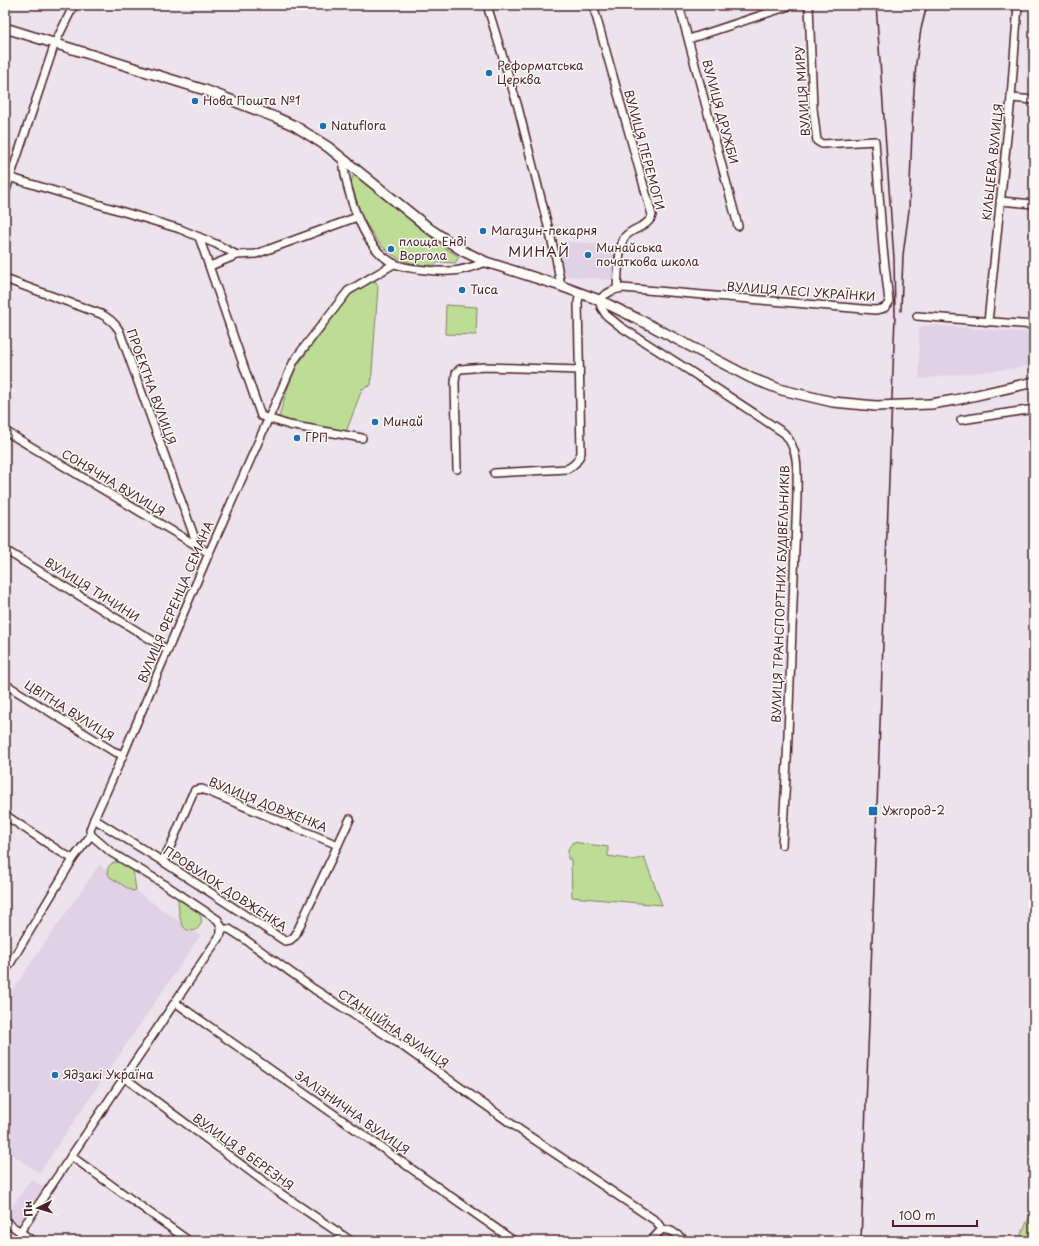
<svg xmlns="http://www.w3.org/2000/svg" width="1039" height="1246" font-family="'Playpen Sans',sans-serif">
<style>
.built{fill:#e0d1e6}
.green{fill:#bddd96;stroke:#847e60}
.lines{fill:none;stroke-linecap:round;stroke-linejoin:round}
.minor-casing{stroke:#4a1f2b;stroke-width:10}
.major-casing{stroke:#4a1f2b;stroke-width:12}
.minor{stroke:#fdfcf7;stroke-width:7}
.major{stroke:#fdfcf7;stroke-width:9}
.rail{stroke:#4a1f2b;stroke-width:1.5}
.major-bridge-casing{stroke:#4a1f2b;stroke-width:12;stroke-linecap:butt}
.major-bridge{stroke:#fdfcf7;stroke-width:9}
.poi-dot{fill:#1f6fb2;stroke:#fdfcf7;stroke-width:1.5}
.labels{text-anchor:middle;stroke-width:3;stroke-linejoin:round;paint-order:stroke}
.poi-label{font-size:12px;fill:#4a1f2b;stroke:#fdfcf7;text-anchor:start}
.street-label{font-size:12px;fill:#4a1f2b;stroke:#fdfcf7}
.quarter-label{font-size:14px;letter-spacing:1px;fill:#4a1f2b;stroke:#fdfcf7}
</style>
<rect width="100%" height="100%" fill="#ece3ed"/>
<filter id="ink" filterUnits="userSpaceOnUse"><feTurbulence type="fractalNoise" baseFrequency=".025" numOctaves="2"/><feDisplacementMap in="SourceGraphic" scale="8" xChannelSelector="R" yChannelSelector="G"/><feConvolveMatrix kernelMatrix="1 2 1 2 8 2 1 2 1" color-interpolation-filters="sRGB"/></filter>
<g filter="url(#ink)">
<g class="built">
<path d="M559,241L615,245L612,280L564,276Z"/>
<path d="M930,325L1034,333V366L919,379V327Z"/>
<path d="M99,865L200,936L39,1173L5,1149V1001Z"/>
<path d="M31,1179L44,1187L19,1223L6,1216Z"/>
</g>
<g class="green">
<path d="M353,176H357L438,243L459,257L455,263L439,262L434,265L421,266L399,259L385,249L376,239L362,217L351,183Z"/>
<path d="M372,281L376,282L378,287L371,385L362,389L346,432L289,422L279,417L287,390L296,367L350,294Z"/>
<path d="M446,305L477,307L476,335L445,334Z"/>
<path d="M573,842L608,847V856L634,860L644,857L662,905L572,897L571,859H568V849Z"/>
<path d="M116,862H123L133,870L136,890L132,891L110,877C105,870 108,864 116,862Z"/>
<path d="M178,898C189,905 212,916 196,930C178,935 179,910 178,899Z"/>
<path d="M1032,1211H1034V1241H1018Z"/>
</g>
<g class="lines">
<g class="minor-casing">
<g id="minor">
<path d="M487,5L518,107L556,258L561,286"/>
<path d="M593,5L652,215C650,227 630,228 624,238C618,248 618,277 617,289"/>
<path d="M679,5L738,226"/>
<path d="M689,39L792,5"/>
<path d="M1011,98L1034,100"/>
<path d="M343,159C346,191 362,247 393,263C402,268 416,269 426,270C451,273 463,271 486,262"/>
<path d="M5,176L180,229L199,237L261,416L289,425L362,438"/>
<path d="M5,193L55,43L74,5"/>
<path d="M1000,201L1034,204"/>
<path d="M199,237L216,244L237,255L256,254L357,217"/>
<path d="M210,266L237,255"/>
<path d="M5,279L101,314C109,318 114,322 119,330L198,547"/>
<path d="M917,316L1034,325"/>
<path d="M988,322L1011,98L1018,5"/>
<path d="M961,420L1034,409"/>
<path d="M5,431L209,553"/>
<path d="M457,469L455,383L456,373L460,369L485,367L579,370"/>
<path d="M494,473L567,469C575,465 578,461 581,453L578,302L580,293"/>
<path d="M5,550L168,650"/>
<path d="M5,684L113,751L123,755"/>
<path d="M5,815L59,851L73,859"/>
<path d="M94,819L162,861L285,941L290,940L295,936L350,819"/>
<path d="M782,845L787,761L797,496C797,473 800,451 784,433L690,371L621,327L606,315L601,307L599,300C606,293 613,289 623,288L875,310C882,309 886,309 889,302L883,248L875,141L822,144L817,141L813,108L809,5"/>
<path d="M162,861L171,845L192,795L195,790L202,789L338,845"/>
<path d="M222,929H229L243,938L314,989L398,1043L523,1132L656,1221L662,1229L671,1231L686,1241"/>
<path d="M5,972L73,859L91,835L90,830L94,819L123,755L209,553L294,361L299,354L348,291L394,264"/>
<path d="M176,1003L514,1241"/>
<path d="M125,1078L274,1189L351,1241"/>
<path d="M71,1156L189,1241"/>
<path d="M5,1221L33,1241"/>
<path d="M20,1232L221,934V926L218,920L164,884L112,853L91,835"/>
<path d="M651,1241L662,1229"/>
</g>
</g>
<g class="major-casing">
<g id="major">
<path d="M5,28L205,90L277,118L295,126L328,147L430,229L463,251L486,262L561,286L599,300L640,320L751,378L782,390L833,402L876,406"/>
<path d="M931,404L955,400L1034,382"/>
</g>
</g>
<use href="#minor" class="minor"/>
<use href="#major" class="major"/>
<g class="rail">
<path d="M901,311L903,255L909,210L913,105L916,63L921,29L927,5"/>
<path d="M861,1241L895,316L894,259L876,5"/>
</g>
<g class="major-bridge-casing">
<path id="major-bridge" d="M876,406L931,404"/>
</g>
<use href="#major-bridge" class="major-bridge"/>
</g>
</g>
<g class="poi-dot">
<circle cx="489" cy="73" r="4"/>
<circle cx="195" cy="101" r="4"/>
<circle cx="323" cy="126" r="4"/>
<circle cx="483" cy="231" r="4"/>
<circle cx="391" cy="249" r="4"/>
<circle cx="588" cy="255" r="4"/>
<circle cx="462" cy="290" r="4"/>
<circle cx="375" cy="422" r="4"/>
<circle cx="297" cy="438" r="4"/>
<rect x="868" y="806" width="10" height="10" rx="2"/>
<circle cx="55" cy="1075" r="4"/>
</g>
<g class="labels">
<g class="poi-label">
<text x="497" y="70">Реформатська<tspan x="497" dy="14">Церква</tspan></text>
<text x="203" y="105">Нова Пошта №1</text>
<text x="331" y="130">Natuflora</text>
<text x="491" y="235">Магазин-пекарня</text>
<text x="399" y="246">площа Енді<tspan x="399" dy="14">Воргола</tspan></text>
<text x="596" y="252">Минайська<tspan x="596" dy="14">початкова школа</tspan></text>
<text x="470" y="294">Тиса</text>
<text x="383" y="426">Минай</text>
<text x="305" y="442">ГРП</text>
<text x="882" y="815">Ужгород-2</text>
<text x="63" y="1079">Ядзакі Україна</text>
</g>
<g class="street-label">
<text transform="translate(803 91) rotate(-94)" y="4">ВУЛИЦЯ МИРУ</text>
<text transform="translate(720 112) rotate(75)" y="4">ВУЛИЦЯ ДРУЖБИ</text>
<text transform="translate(644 150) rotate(75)" y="4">ВУЛИЦЯ ПЕРЕМОГИ</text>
<text transform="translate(993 162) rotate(-84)" y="4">КІЛЬЦЕВА ВУЛИЦЯ</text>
<text transform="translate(801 292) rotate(4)" y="4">ВУЛИЦЯ ЛЕСІ УКРАЇНКИ</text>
<text transform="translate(151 387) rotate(70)" y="4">ПРОЕКТНА ВУЛИЦЯ</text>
<text transform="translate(113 483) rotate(31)" y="4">СОНЯЧНА ВУЛИЦЯ</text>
<text transform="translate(92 590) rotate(32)" y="4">ВУЛИЦЯ ТИЧИНИ</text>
<text transform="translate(781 594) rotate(-88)" y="4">ВУЛИЦЯ ТРАНСПОРТНИХ БУДІВЕЛЬНИКІВ</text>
<text transform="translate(176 602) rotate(-67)" y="4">ВУЛИЦЯ ФЕРЕНЦА СЕМАНА</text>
<text transform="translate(69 711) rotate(32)" y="4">ЦВІТНА ВУЛИЦЯ</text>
<text transform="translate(268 805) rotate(22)" y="4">ВУЛИЦЯ ДОВЖЕНКА</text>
<text transform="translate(225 889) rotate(33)" y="4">ПРОВУЛОК ДОВЖЕНКА</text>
<text transform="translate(393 1029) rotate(34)" y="4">СТАНЦІЙНА ВУЛИЦЯ</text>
<text transform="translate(352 1113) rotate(35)" y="4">ЗАЛІЗНИЧНА ВУЛИЦЯ</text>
<text transform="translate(243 1152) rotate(36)" y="4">ВУЛИЦЯ 8 БЕРЕЗНЯ</text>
</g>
<g class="quarter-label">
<text x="539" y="257">МИНАЙ</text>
</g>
</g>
<rect width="1039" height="1246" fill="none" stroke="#fdfcf7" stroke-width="20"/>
<rect x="10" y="10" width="1019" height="1226" fill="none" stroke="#4a1f2b" stroke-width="1.5" filter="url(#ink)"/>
<g transform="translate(38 1208) rotate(265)" stroke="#fdfcf7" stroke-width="3" paint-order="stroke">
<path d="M0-3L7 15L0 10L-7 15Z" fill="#4a1f2b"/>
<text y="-6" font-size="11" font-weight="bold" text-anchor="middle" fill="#4a1f2b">Пн</text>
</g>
<path d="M893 1220v6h84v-6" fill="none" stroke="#4a1f2b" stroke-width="2"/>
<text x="899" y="1220" font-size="12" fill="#4a1f2b" stroke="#fdfcf7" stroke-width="3" paint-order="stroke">100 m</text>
</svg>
